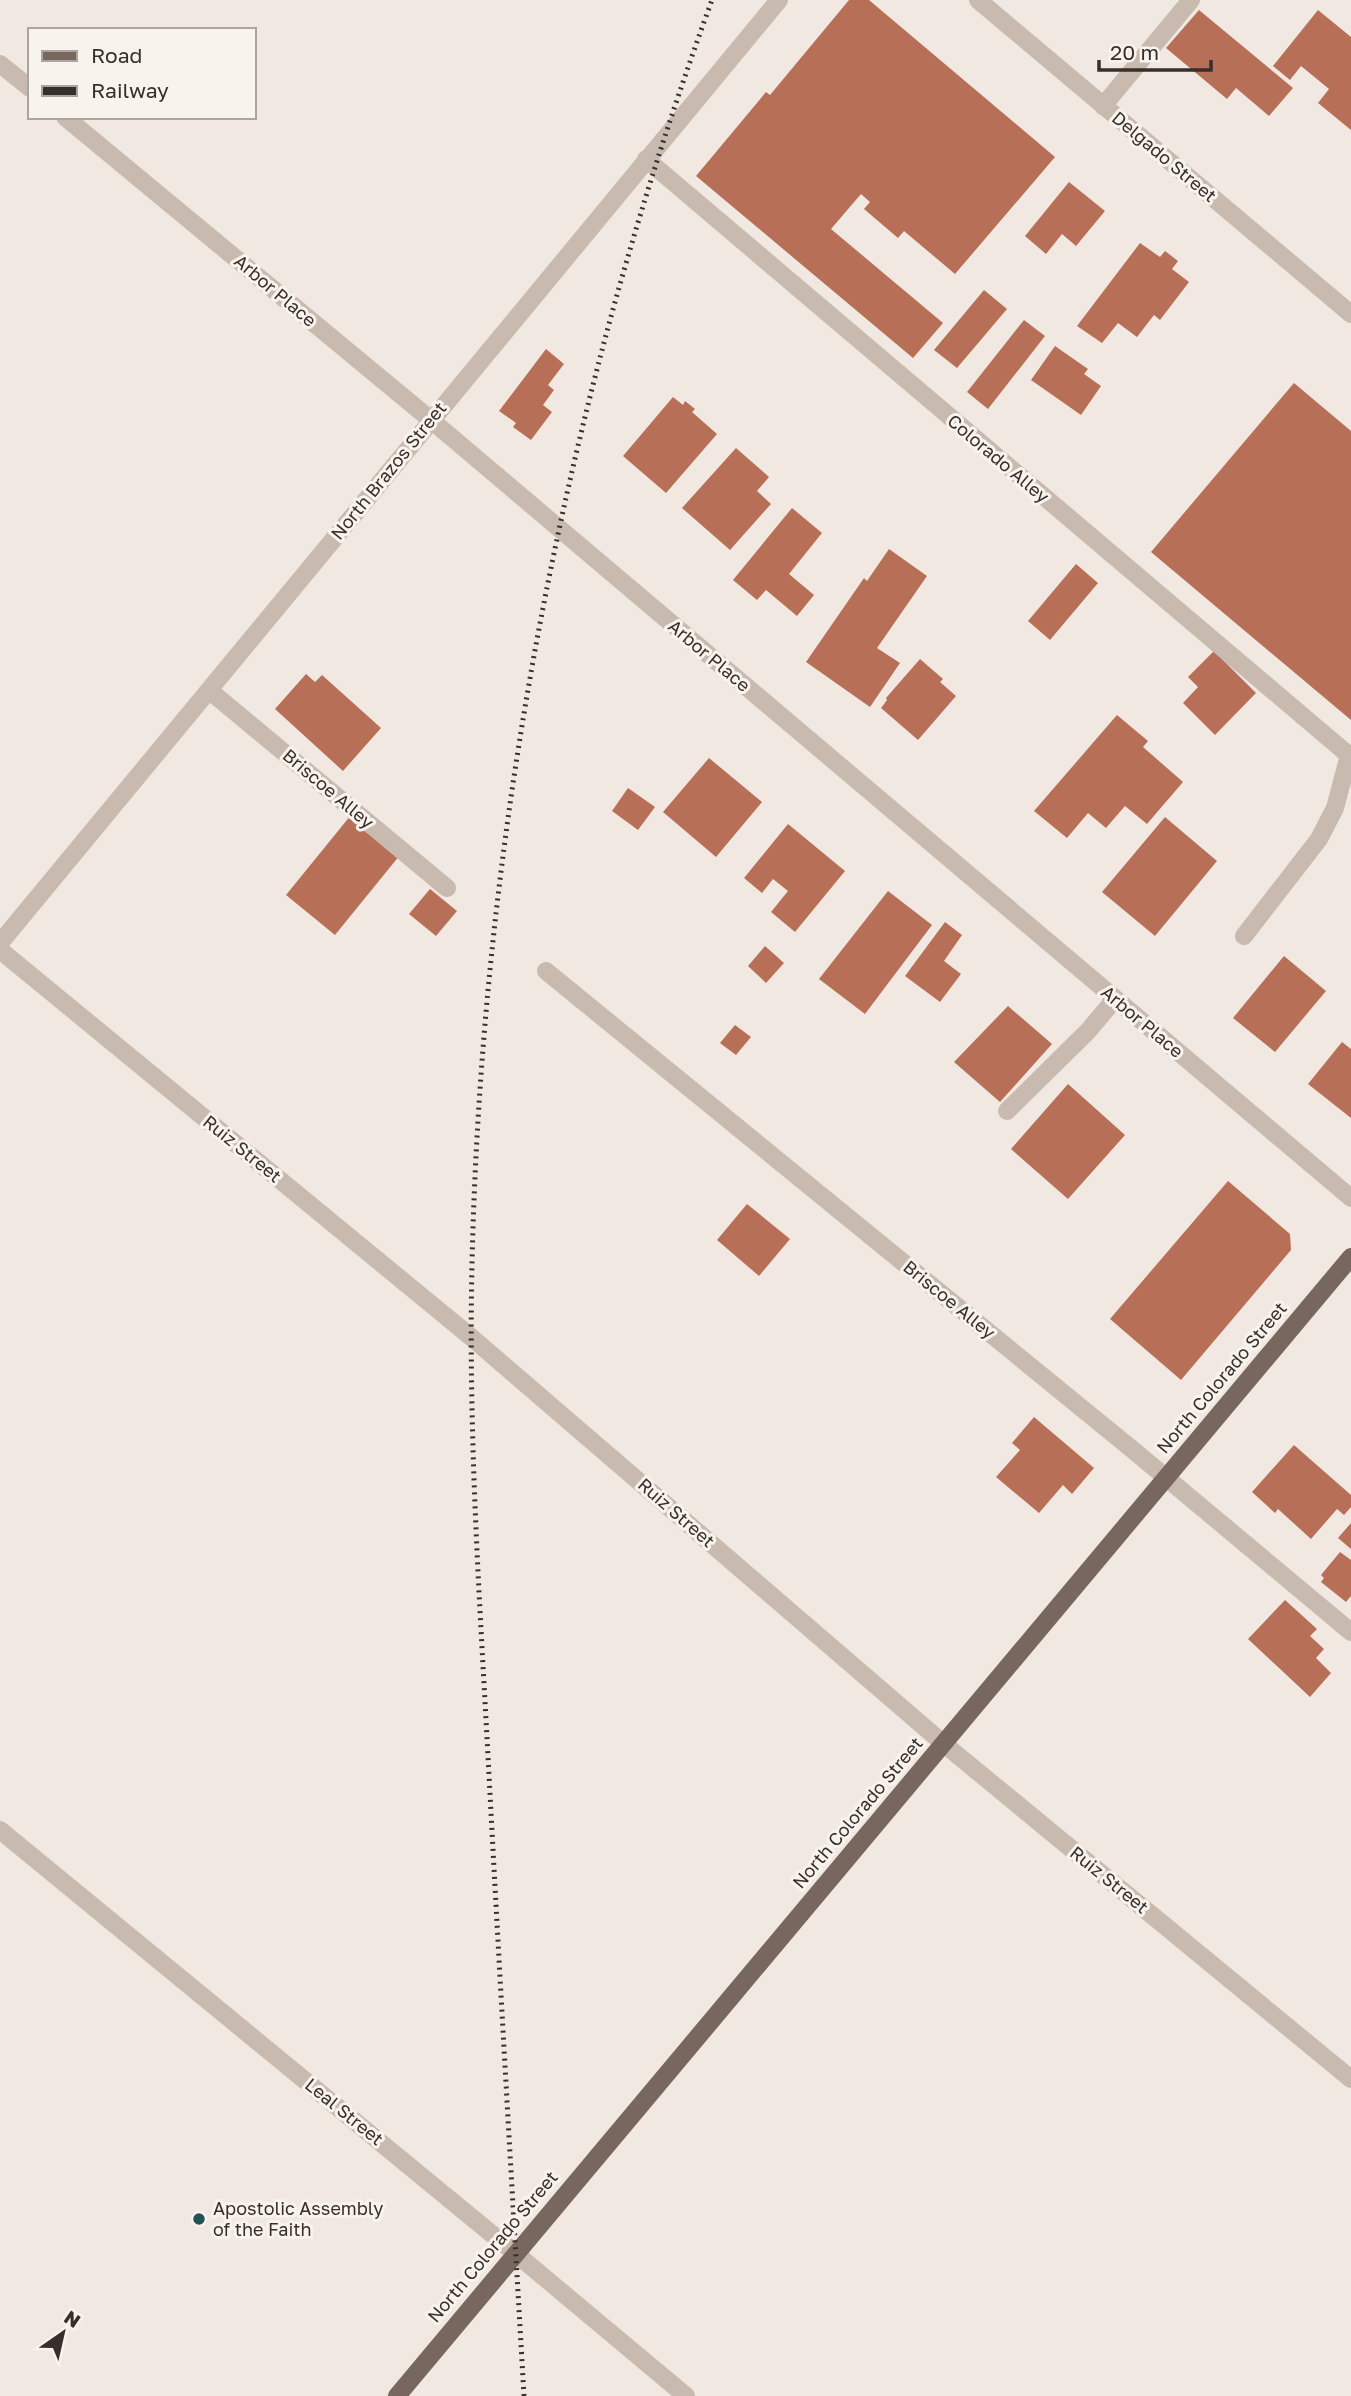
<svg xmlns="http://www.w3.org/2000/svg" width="1351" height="2396" font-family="'Golos Text',sans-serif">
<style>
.building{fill:#b86f57}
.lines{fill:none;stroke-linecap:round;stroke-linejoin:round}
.minor{stroke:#c8baae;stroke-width:18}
.major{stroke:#77675e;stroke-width:18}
.rail{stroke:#372f2b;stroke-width:5;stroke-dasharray:2 5;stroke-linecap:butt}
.poi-dot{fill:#255154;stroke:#f9f3ed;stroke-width:2.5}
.labels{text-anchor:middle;stroke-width:6;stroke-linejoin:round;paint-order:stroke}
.street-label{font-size:18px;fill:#372f2b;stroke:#f9f3ed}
.poi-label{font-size:18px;fill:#372f2b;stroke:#f9f3ed;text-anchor:start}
</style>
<rect width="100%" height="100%" fill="#f1e9e1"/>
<g class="building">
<path d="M849,0H869L1055,157L955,274L904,231L898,238L864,209L870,202L861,194L831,229L943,323L913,358L696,176L766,92L770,95Z"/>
<path d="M1199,10L1293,88L1269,116L1236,88L1227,99L1166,48Z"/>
<path d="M1318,10L1351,37V130L1318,103L1329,89L1301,66L1290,80L1273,66Z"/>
<path d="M1069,182L1105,211L1076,246L1062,234L1046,254L1025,236Z"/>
<path d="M1140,243L1160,257L1165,251L1178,261L1172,269L1189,282L1160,320L1154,315L1137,337L1118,323L1102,343L1077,326Z"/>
<path d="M984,290L1007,309L957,368L934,350Z"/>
<path d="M1024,320L1045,336L988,409L967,392Z"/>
<path d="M1055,346L1088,369L1084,374L1101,386L1081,415L1031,380Z"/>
<path d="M546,349L564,364L548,385L554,390L543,405L552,412L531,440L513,427L516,423L499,411Z"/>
<path d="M1294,383L1351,431V720L1151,552Z"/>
<path d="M673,397L683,405L685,401L695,409L692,412L717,434L666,493L623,456Z"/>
<path d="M736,448L769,477L757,491L771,504L730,550L682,508Z"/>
<path d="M792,508L822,533L789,574L814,595L797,616L766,590L757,600L733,580Z"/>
<path d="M889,549L927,576L877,648L900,663L870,707L806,662L864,578L867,581Z"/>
<path d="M1076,564L1098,583L1050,640L1028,621Z"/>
<path d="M1214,651L1256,693L1215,735L1183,703L1198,687L1188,677Z"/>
<path d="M920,659L943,679L940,682L956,696L918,740L881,708L887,700L886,698Z"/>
<path d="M306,674L315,682L322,675L381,728L343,771L275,709Z"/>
<path d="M1117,715L1148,741L1143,747L1183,782L1147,824L1125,806L1106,828L1088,813L1067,838L1034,811Z"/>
<path d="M709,758L762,802L716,857L663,812Z"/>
<path d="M628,788L655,807L638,830L612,811Z"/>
<path d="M351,815L400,855L335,935L286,895Z"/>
<path d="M1165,817L1217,861L1155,936L1102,892Z"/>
<path d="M788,824L845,871L795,932L771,912L788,891L773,879L762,893L744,878Z"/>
<path d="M430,889L457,911L436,936L409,914Z"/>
<path d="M888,891L932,925L865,1014L819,979Z"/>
<path d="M945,922L962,935L944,961L961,974L940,1002L905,976Z"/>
<path d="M765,946L784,963L766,983L748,966Z"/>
<path d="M1284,956L1326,991L1275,1052L1233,1018Z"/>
<path d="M1008,1006L1052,1044L1000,1102L954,1062Z"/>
<path d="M735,1025L751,1037L736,1055L720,1043Z"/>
<path d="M1342,1042L1351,1049V1118L1308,1084Z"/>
<path d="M1068,1084L1125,1135L1068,1199L1011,1149Z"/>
<path d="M1228,1181L1290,1234L1291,1250L1181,1380L1110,1319Z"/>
<path d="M747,1204L790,1239L759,1276L717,1240Z"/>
<path d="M1034,1417L1094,1468L1072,1494L1063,1485L1039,1513L996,1477L1020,1450L1012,1443Z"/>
<path d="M1294,1445L1351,1495V1507L1344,1515L1337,1509L1311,1539L1278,1509L1275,1513L1252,1492Z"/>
<path d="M1351,1523V1549L1338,1538Z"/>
<path d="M1340,1552L1351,1560V1596L1346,1602L1321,1582L1324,1578L1321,1575Z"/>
<path d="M1285,1600L1317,1629L1310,1636L1324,1649L1316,1658L1331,1673L1310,1697L1248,1639Z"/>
</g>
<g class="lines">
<g class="minor">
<path d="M978,0L1351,314"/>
<path d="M0,64L30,88"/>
<path d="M1103,106L1191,0"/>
<path d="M65,117L431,420L1351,1198"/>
<path d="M646,159L1351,757"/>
<path d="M210,691L447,888"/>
<path d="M1244,936L1319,839L1335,808L1349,755"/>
<path d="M0,943L779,0"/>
<path d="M0,950L471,1337L944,1744L1351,2079"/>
<path d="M546,971L1133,1450L1351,1632"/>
<path d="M1007,1111L1088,1031L1115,999"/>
<path d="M0,1830L515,2253L686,2396"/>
</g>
<path class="major" d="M397,2396L1351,1257"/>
<path class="rail" d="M524,2396C512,2189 500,1982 489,1775C480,1605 468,1435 472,1264C482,833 564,405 712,0"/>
</g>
<circle class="poi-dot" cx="199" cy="2219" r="7"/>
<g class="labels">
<g class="street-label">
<text transform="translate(1164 157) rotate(40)" y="6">Delgado Street</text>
<text transform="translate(275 291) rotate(40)" y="6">Arbor Place</text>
<text transform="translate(998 459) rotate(40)" y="6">Colorado Alley</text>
<text transform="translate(389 471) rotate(-51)" y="6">North Brazos Street</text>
<text transform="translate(709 656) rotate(40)" y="6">Arbor Place</text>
<text transform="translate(328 789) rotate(40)" y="6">Briscoe Alley</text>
<text transform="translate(1142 1022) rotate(40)" y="6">Arbor Place</text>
<text transform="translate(242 1149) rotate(39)" y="6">Ruiz Street</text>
<text transform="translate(949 1300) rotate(39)" y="6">Briscoe Alley</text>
<text transform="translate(1222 1378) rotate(-50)" y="6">North Colorado Street</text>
<text transform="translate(676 1513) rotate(41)" y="6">Ruiz Street</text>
<text transform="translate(858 1813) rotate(-50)" y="6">North Colorado Street</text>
<text transform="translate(1109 1880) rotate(39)" y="6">Ruiz Street</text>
<text transform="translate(344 2112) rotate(39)" y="6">Leal Street</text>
<text transform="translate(493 2247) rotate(-50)" y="6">North Colorado Street</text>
</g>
<g class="poi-label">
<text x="213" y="2215">Apostolic Assembly<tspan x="213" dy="21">of the Faith</tspan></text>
</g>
</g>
<rect x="28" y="28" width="228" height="91" fill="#f9f3ed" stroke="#aba59f" stroke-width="2"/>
<rect x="42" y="51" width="35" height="10" fill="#77675e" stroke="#aba59f" stroke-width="2"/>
<text x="91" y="63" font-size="21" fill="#372f2b">Road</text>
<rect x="42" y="86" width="35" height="10" fill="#372f2b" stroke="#aba59f" stroke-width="2"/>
<text x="91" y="98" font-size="21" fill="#372f2b">Railway</text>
<g transform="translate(63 2333) rotate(34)" stroke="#f9f3ed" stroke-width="5" paint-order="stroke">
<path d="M0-5L12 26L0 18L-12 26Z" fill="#372f2b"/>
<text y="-10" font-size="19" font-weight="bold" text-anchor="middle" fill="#372f2b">N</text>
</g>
<path d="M1099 60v10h112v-10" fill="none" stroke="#372f2b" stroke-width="3.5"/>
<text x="1110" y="60" font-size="21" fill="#372f2b" stroke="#f9f3ed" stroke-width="5" paint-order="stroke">20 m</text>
</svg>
